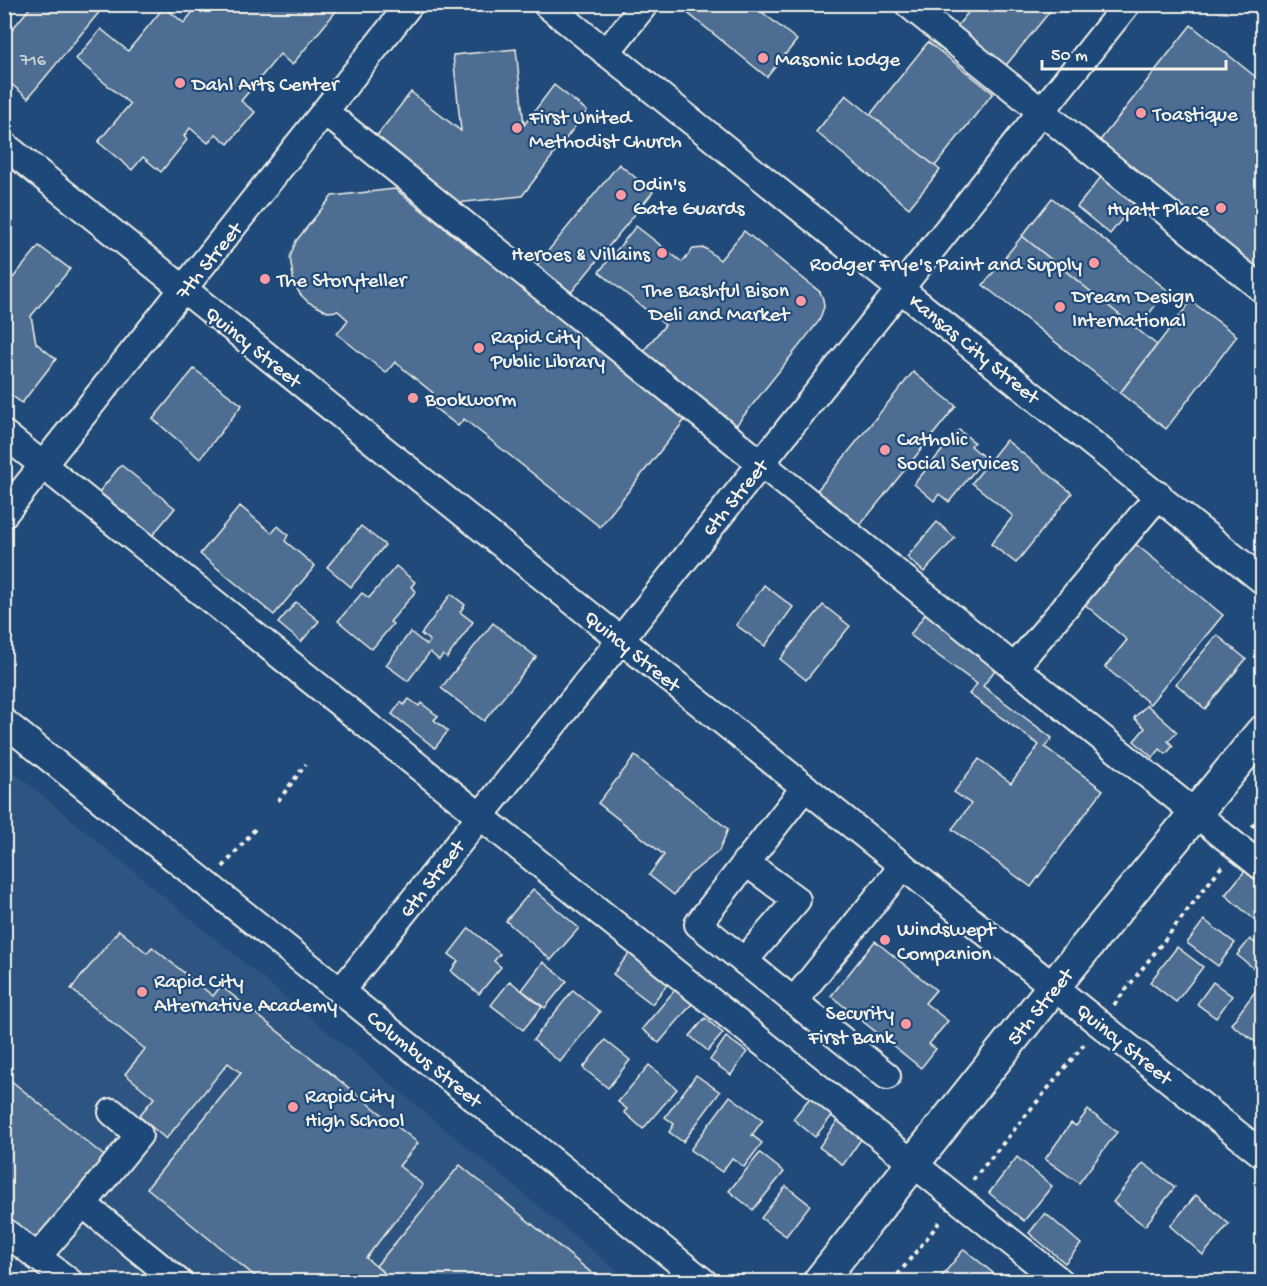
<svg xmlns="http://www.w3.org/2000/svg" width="1267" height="1286" font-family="'Gochi Hand',sans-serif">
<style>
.built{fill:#2d5581}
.building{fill:#4d6e92;stroke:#f4f1e8;stroke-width:1.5}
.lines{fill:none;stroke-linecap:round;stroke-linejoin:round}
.minor-casing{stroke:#f4f1e8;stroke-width:30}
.major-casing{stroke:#f4f1e8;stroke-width:36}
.path{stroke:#f4f1e8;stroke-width:4;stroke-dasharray:4.5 4.5;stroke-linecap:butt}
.minor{stroke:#1f4a7a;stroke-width:26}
.major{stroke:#1f4a7a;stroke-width:32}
.poi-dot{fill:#ff9aa2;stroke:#1f4a7a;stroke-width:2}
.labels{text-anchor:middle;stroke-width:4.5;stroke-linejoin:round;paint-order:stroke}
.number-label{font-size:18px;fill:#cad0d2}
.poi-label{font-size:21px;fill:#f4f1e8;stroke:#1f4a7a;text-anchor:start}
.street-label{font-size:21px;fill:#f4f1e8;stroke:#1f4a7a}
</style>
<rect width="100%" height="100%" fill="#1f4a7a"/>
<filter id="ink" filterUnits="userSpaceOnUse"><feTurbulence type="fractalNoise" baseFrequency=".0167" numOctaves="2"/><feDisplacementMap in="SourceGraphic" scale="12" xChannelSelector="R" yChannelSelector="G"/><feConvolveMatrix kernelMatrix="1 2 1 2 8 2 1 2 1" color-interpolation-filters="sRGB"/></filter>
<g filter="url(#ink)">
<path class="built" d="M4,764L629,1281H80L5,1220Z"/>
<g class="building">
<path d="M33,4H106L28,98L4,78V39Z"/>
<path d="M199,4H342L292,65L280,54L241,101L255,112L228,144L216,134L208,143L190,128L184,136L187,140L161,172L143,157L132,170L98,142L130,104L76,59L101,29L128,51L164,7L184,23Z"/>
<path d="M688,4H752L797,40L767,77L684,10Z"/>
<path d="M975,4H1056L1003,69L954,30Z"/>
<path d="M1191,25L1262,82V274L1098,143Z"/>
<path d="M928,42L993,93L935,166L870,115Z"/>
<path d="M516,49L524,125L554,85L587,111L522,196L456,203L375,138L411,92L461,131L453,55Z"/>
<path d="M846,95L940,170L909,208L816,132Z"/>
<path d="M619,164L653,192L569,295L535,267Z"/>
<path d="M1101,177L1134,204L1110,234L1077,207Z"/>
<path d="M395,189L477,254L480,251L688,416L600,527L464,419L458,426L427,402L433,393L395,362L386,373L337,334L348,320L338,311L328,312L308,302L300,294L294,283L290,257L296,241L332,196Z"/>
<path d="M1052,198L1167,290L1137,330L1022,236Z"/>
<path d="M636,226L682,262L693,249L705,248L720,260L744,231L820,292L823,299L824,307L819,321L734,428L641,354L665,325L599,272Z"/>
<path d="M1022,236L1157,345L1120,393L983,285Z"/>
<path d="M39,246L70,269L31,316L36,343L56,359L22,403L4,390V289Z"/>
<path d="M1191,301L1237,336L1166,429L1120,393Z"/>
<path d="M194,369L242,405L200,459L153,419Z"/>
<path d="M913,372L956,406L858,528L815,493Z"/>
<path d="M959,430L974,442L971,446L985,458L949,502L939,494L934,501L914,484Z"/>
<path d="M1006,440L1072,493L1016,563L991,544L1013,516L972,483Z"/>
<path d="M121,465L175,508L152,536L99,492Z"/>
<path d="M240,506L272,533L278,526L288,535L285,541L315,566L274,615L200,554Z"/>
<path d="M937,522L955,538L924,572L907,557Z"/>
<path d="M361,526L385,545L351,587L327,567Z"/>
<path d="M1133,542L1223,615L1150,704L1105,667L1127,640L1083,603Z"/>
<path d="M396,566L415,582L411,587L416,591L390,622L393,624L372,649L338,621L362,593L369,598Z"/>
<path d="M764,585L793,607L765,646L736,625Z"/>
<path d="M451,594L465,605L460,612L473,622L447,658L443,655L439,660L430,652L408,681L386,665L410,632L427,645L430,641L421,634Z"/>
<path d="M296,602L319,621L301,642L278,623Z"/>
<path d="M823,605L850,626L806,680L780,659Z"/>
<path d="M926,613L998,666L983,686L1052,738L1045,747L1103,790L1031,887L952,829L971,804L954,792L979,759L1011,783L1039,745L969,694L977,684L910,635Z"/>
<path d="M493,623L536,657L484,721L441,688Z"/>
<path d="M1217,635L1246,659L1205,709L1176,684Z"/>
<path d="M409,699L419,706L421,703L438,716L434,720L448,731L435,748L392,714L401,702L404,705Z"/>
<path d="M1147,705L1177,732L1168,741L1173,746L1166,754L1160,749L1153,758L1134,741L1145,728L1134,718Z"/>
<path d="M635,756L728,829L719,851L689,875L674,895L649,875L664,855L598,803Z"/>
<path d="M1248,867L1262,879L1261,925L1225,895Z"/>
<path d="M533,889L579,928L551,960L506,921Z"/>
<path d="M1204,920L1235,943L1218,966L1187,943Z"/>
<path d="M469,928L500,954L494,961L501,967L479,994L451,971L458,961L449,954Z"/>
<path d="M119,930L147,953L152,947L213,996L221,986L418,1143L399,1166L423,1185L366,1258L395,1282H262L147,1188L241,1073L228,1063L166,1139L139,1116L154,1098L125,1074L145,1049L71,989Z"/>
<path d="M1250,939L1262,948V963L1257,971L1237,955Z"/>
<path d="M875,941L936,990L925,1003L948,1021L929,1044L936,1049L921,1068L831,996Z"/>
<path d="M635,946L673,977L652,1004L613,974Z"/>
<path d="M1177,947L1203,967L1176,1002L1150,982Z"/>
<path d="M543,962L567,981L545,1008L522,990Z"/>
<path d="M510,981L542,1007L523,1030L491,1005Z"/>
<path d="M1213,982L1232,996L1216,1018L1197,1004Z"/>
<path d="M1262,982V1041L1260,1045L1231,1024Z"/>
<path d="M679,985L696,999L659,1043L642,1029Z"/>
<path d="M573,990L600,1012L560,1062L533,1040Z"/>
<path d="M705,1018L723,1033L708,1051L690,1036Z"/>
<path d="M726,1037L747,1052L731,1075L710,1060Z"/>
<path d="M605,1040L630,1060L608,1088L583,1068Z"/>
<path d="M649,1065L677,1089L643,1129L624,1112L627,1109L618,1102Z"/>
<path d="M4,1075L108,1159L38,1245L4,1218Z"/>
<path d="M696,1075L720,1092L683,1142L669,1132L674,1124L665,1117Z"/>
<path d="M812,1095L835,1112L815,1137L793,1119Z"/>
<path d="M730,1096L763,1120L752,1135L762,1143L744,1167L732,1158L722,1172L690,1150Z"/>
<path d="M1088,1110L1117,1132L1079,1183L1045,1159L1071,1123L1076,1126Z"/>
<path d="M838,1120L862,1138L843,1165L819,1147Z"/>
<path d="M760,1153L784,1172L753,1210L729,1191Z"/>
<path d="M1017,1157L1052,1186L1024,1221L989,1193Z"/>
<path d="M1143,1163L1175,1187L1145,1226L1113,1202Z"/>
<path d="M460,1165L594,1275L589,1282H395L376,1266Z"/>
<path d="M786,1186L810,1205L786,1236L761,1218Z"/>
<path d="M1196,1195L1229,1224L1203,1255L1170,1226Z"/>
<path d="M1045,1213L1081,1244L1065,1263L1029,1233Z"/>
<path d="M964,1249L1004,1282H937Z"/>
</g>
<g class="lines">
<g class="minor-casing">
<g id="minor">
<path d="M546,4L1262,580"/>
<path d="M908,4L1262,289"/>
<path d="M606,53L645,4"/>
<path d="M325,112L1262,867"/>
<path d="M4,145L1262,1154"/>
<path d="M4,434L1061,1282"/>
<path d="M4,514L410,4"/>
<path d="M1014,668L1159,495"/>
<path d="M4,722L704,1282"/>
<path d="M745,862L797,900L744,961L887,1076"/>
<path d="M744,961L698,924L805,787"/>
<path d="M341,991L1127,4"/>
<path d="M794,1001L903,866"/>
<path d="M112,1112L139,1135L83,1204L179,1282"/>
<path d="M4,1231L70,1282"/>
<path d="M37,1257L83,1204"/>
</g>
</g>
<g class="major-casing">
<path id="major" d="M819,1282L1054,986L1262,732"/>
</g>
<g class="path">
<path d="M278,801L306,764"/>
<path d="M1252,827L1262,814"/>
<path d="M223,867L255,829"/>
<path d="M1114,1005L1222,866"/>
<path d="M973,1180L1086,1042"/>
<path d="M892,1282L942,1219"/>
</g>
<use href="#minor" class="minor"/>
<use href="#major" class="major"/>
</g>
</g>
<g class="poi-dot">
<circle cx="763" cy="58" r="6"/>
<circle cx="180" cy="83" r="6"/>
<circle cx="1141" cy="113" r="6"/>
<circle cx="517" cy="128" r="6"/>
<circle cx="621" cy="195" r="6"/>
<circle cx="1221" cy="208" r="6"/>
<circle cx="662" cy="253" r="6"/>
<circle cx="1094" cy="263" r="6"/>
<circle cx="265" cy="279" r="6"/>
<circle cx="801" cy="301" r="6"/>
<circle cx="1060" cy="307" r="6"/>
<circle cx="479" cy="348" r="6"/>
<circle cx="413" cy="398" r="6"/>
<circle cx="885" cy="450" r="6"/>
<circle cx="885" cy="940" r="6"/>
<circle cx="142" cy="992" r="6"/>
<circle cx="906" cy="1024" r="6"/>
<circle cx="293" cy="1107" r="6"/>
</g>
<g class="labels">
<g class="number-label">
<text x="33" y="65">716</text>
</g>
<g class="poi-label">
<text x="775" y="65">Masonic Lodge</text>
<text x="192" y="90">Dahl Arts Center</text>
<text x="1153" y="120">Toastique</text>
<text x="529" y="123">First United<tspan x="529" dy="24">Methodist Church</tspan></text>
<text x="633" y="190">Odin's<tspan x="633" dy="24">Gate Guards</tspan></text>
<text x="1209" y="215" text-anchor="end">Hyatt Place</text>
<text x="650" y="260" text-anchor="end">Heroes &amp; Villains</text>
<text x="1082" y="270" text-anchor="end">Rodger Frye's Paint and Supply</text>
<text x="277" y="286">The Storyteller</text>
<text x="789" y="296" text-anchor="end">The Bashful Bison<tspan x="789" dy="24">Deli and Market</tspan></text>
<text x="1072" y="302">Dream Design<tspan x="1072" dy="24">International</tspan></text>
<text x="491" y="343">Rapid City<tspan x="491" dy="24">Public Library</tspan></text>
<text x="425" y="405">Bookworm</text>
<text x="897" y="445">Catholic<tspan x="897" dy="24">Social Services</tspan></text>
<text x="897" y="935">Windswept<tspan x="897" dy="24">Companion</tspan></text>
<text x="154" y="987">Rapid City<tspan x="154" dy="24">Alternative Academy</tspan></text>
<text x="894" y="1019" text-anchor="end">Security<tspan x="894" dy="24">First Bank</tspan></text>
<text x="305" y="1102">Rapid City<tspan x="305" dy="24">High School</tspan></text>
</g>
<g class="street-label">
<text transform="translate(208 260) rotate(-51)" y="7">7th Street</text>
<text transform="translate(254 346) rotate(39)" y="7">Quincy Street</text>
<text transform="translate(975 348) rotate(39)" y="7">Kansas City Street</text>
<text transform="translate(734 497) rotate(-51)" y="7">6th Street</text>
<text transform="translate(633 650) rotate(39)" y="7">Quincy Street</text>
<text transform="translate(431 878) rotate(-52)" y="7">6th Street</text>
<text transform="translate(1039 1006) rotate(-51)" y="7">5th Street</text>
<text transform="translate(1125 1043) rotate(39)" y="7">Quincy Street</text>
<text transform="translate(425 1058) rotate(39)" y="7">Columbus Street</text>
</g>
</g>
<rect width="1267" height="1286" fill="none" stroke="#1f4a7a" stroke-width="24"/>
<rect x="12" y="12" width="1243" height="1262" fill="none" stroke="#f4f1e8" stroke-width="2" filter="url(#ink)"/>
<path d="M1042 60v9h184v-9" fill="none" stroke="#f4f1e8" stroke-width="3"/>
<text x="1051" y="60" font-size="18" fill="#f4f1e8" stroke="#1f4a7a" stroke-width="4.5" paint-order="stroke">50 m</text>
</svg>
